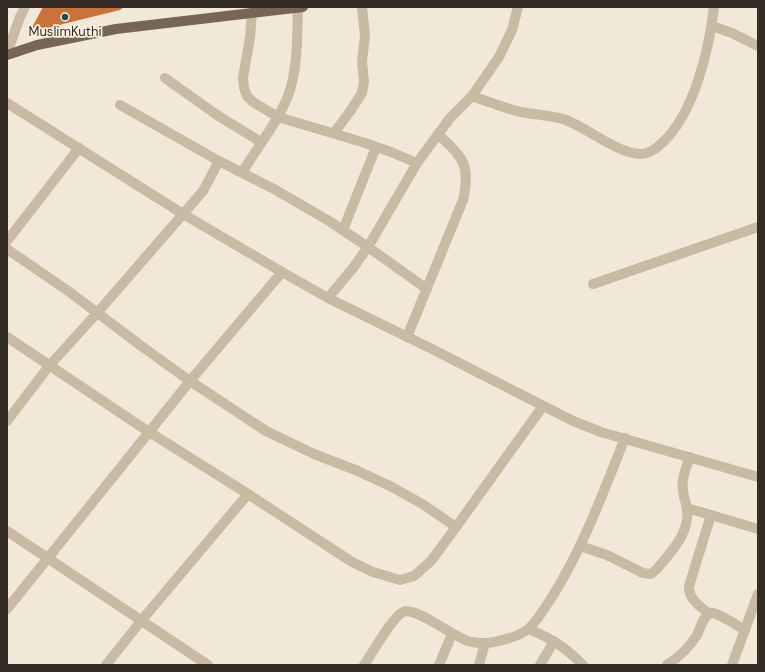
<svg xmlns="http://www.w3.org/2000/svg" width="765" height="672" font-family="'DM Sans',sans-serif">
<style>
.building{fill:#c9723d}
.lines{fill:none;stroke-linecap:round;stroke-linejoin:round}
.minor{stroke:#c9baa3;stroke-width:10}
.major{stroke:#776555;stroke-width:10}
.poi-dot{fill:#1a4a56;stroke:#f9f2e3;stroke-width:1.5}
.labels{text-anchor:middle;stroke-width:3.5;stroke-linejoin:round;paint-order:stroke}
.poi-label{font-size:13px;fill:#342c25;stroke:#f9f2e3}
</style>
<rect width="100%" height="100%" fill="#f1e8d7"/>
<path class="building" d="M43,7H124L120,10L63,24L28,35Z"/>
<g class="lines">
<g class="minor">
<path d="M252,12L250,38L243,77L244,88L247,96L253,102L278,117L362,142L391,152L417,163"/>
<path d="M712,26L732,33L758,46"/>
<path d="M7,53L20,17L25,7"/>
<path d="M165,78L217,115L261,142"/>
<path d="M472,96C489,102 504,108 521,112C536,115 551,115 566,120C589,129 617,153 640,154C649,154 656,149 662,143C694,114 709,50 714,7"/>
<path d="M7,103L183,214L282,272L328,298L434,350L573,421L601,432L758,477"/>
<path d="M120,105L219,161L274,189L329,221L368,247L427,289"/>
<path d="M334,133L351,110L362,93L364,82L362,61L365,36L362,7"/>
<path d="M242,173C257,147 277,124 288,96C298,69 297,36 298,7"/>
<path d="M343,230L376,147"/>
<path d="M7,241L79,148"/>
<path d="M7,249L71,293L144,348L190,381L266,431L314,454L358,471L392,487L424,505L456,527L431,561L414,576L400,580L373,572L352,562L248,494L149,432L7,337"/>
<path d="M593,284L758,227"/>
<path d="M328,298L353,268L368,247L417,163L450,118L472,96L499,57L512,30L518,7"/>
<path d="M407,337L463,200C471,164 463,158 438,134"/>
<path d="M7,421L49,366L98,312L203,191L219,161"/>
<path d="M687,508L758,529"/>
<path d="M456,527L543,406"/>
<path d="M7,531L208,665"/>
<path d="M580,546L607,555L643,573L651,574L657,569C669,554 685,538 687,519C689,509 684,500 683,491C681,479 686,468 690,457"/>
<path d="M7,609L190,381L282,272"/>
<path d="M709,614C699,605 689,600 689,586L711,515"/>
<path d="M529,629C552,639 565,647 583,665"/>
<path d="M106,665L141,621L248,494"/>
<path d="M364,665C372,654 392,617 403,612C416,606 454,638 471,642C485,644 493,643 506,639C514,637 522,634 528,629C536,623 546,606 552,597C583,548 603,493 625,438"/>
<path d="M439,665L452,634"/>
<path d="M479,665L485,643"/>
<path d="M540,665L554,641"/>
<path d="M667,665C679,657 689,648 697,635C700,629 704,613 712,613C721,614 737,626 745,630"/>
<path d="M732,665L758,594"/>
</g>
<path class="major" d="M7,55L37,45L116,29L303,7"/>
</g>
<circle class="poi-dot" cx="65" cy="17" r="4"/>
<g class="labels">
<g class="poi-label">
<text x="65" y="36">MuslimKuthi</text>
</g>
</g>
<rect width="765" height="672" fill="none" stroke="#342c25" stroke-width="16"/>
</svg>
